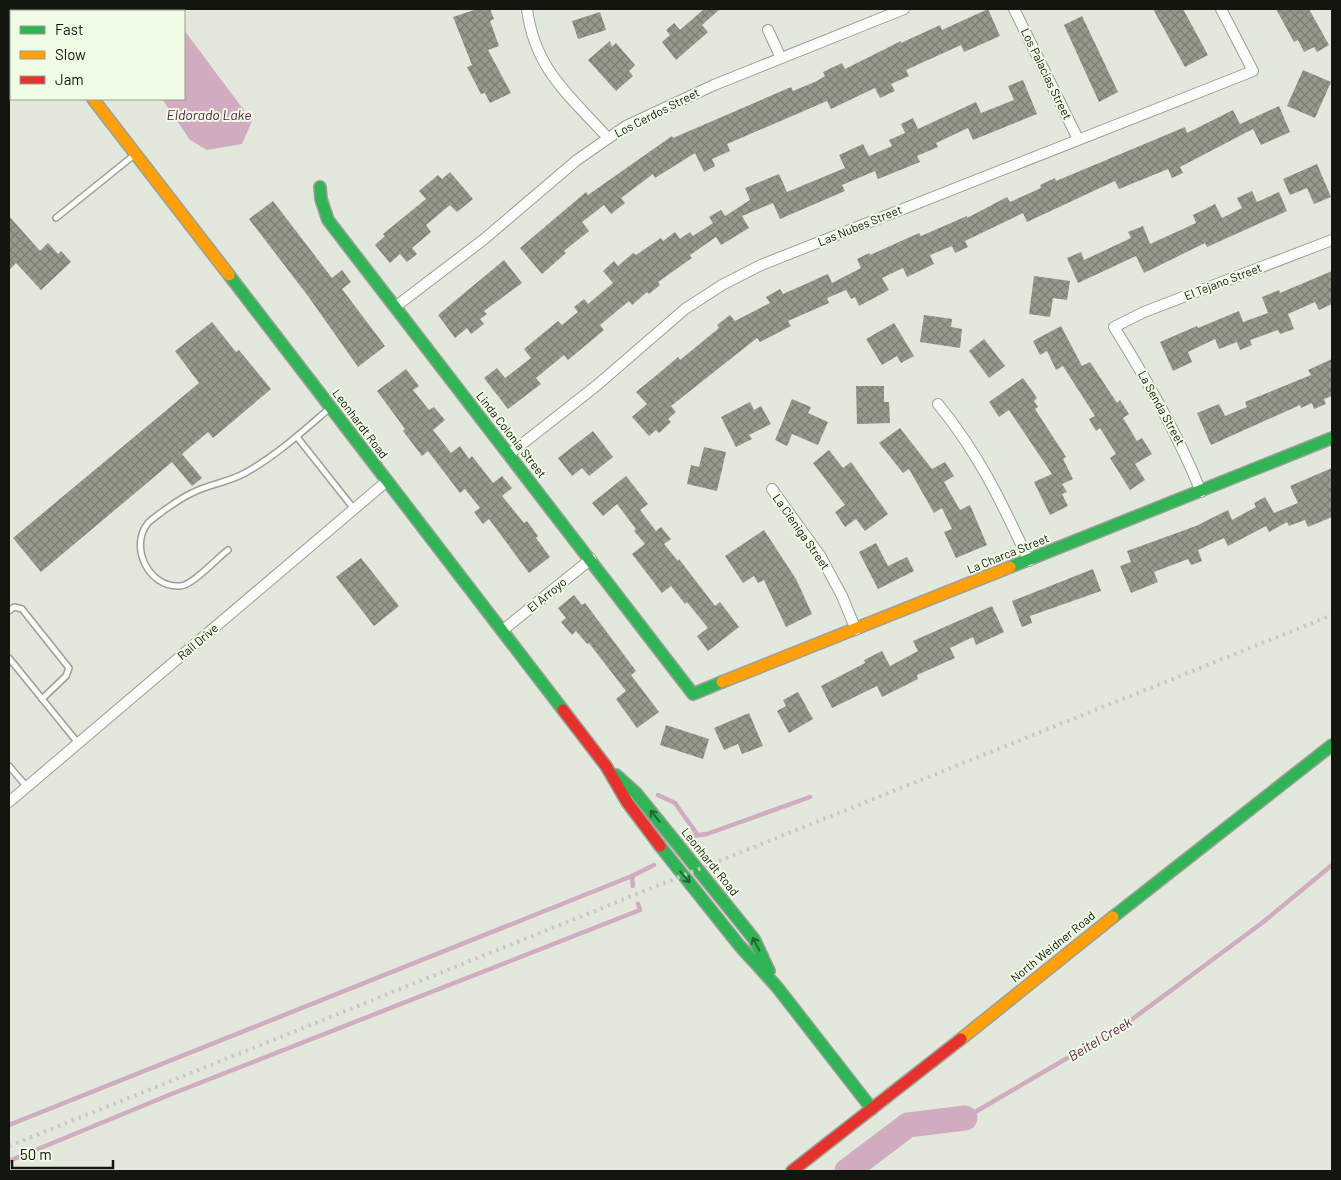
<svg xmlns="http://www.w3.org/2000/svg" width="1341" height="1180" font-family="Barlow,sans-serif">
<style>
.water{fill:#d1acc1}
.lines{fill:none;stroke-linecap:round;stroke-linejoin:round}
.stream{stroke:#d1acc1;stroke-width:4.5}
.river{stroke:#d1acc1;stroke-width:25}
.building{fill:url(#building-cross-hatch)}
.lane-casing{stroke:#9b9f96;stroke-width:8}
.street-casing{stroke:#9b9f96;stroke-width:12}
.fast-casing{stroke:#9b9f96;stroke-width:14}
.slow-casing{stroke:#9b9f96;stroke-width:14}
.jam-casing{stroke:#9b9f96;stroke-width:14}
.lane{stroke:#fbfcfa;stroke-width:5}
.street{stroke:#fbfcfa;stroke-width:10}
.fast{stroke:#30b455;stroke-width:11}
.slow{stroke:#ff9f0a;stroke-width:11}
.jam{stroke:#e5322d;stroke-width:11}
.rail{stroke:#c8c9c6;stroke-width:4;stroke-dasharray:2.5 5;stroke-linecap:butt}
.oneway{stroke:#226532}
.labels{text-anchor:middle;stroke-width:4;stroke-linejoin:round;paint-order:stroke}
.street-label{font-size:12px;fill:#13160f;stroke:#effbe4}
.water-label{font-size:14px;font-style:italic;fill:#632151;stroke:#effbe4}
</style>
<defs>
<pattern id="building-cross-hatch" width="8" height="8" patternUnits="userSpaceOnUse" patternTransform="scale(1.25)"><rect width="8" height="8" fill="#949b8c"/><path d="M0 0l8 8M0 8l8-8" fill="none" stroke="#787d71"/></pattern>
</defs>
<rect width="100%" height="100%" fill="#e2e8dc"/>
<g class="water">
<path d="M95,9H170L172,11H97Z"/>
<path d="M184,30L252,121L242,144L207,150L190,140L162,99H184Z"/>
</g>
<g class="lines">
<g class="stream">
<path d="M658,795L675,803L697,834"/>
<path d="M693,836L707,834L810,797"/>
<path d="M632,876L633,886"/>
<path d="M965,1118L1127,1023L1262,923L1332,865"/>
<path d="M9,1125L632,876L654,865"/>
<path d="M9,1161L169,1095L640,910L638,904"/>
</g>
<path class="river" d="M847,1171L908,1125L965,1118"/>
</g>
<g class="building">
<path d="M477,9H490L494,19L490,21L499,46L488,50L511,93L490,103L485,93L481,94L467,67L472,65L453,17Z"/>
<path d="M704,9H720L702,25L708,32L676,60L662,42L670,35L666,30L674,23L680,30Z"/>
<path d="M988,9L1000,36L964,52L961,45L906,70L909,76L891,84L895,91L880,98L875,88L831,109L827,101L727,144L730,151L712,159L715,166L704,172L695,153L655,178L653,174L621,198L625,203L611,214L604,205L582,222L589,231L564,251L566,253L542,274L520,248L586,192L588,195L672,136L673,138L791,87L793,91L817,81L825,76L823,72L842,63L845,69L901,41V43L940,25L942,30Z"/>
<path d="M1153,9H1183L1208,55L1185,67Z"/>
<path d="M1276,9H1309L1329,45L1317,52L1314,47L1304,52L1298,40L1294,42Z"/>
<path d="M600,12L606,30L578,39L572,21Z"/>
<path d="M1082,16L1118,92L1099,102L1064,25Z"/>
<path d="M610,41L612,47L616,43L635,65L629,71L633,76L616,91L588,60Z"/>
<path d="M1303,70L1331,82L1315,118L1287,106Z"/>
<path d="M1023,80L1037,114L973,140L968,128L936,143L938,147L917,156L920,162L878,179L875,171L842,185L845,191L780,219L773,203L742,216L749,228L721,245L716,237L690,255L692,258L658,282L660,285L649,294L647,292L632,305L629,301L600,325L604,330L568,360L564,355L536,378L541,384L508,409L484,378L497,368L505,378L531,358L524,349L558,321L562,325L578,312L574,307L584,299L588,304L613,283L603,271L614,261L618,266L633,253L636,255L661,238L663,241L675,232L680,239L690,232L693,236L713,223L709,217L721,210L725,216L750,200L745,188L779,174L787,192L845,168L839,155L863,144L869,156L892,146L889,140L905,133L901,124L913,118L918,129L976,102L981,113L1014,100L1008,86Z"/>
<path d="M1279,106L1290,132L1261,145L1253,129L1180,167L1183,173L1172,178L1168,169L1119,189L1115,181L1027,222L1023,213L965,241L968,247L955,253L952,246L930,255L934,264L907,277L903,268L882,278L889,290L859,306L855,297L851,299L846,290L827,298L829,303L788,321L791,326L760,342L757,338L671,406L676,412L668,419L671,422L659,433L656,430L649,436L632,417L647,404L636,392L658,374L678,357L680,360L719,328L717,325L730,315L735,321L770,303L766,297L780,289L783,294L828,274L832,283L861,268L857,259L869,253L870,255L919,233L921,236L967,216V218L1007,197L1010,202L1041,188L1040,185L1055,178L1056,181L1185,127L1187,133L1233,110L1240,124Z"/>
<path d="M1317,164L1331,197L1314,204L1307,188L1290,195L1283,179Z"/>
<path d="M450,172L473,199L457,212L450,205L426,225L431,232L412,248L417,254L407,262L400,254L390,263L375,245L385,236L383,234L426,199L419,191L438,175L442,179Z"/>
<path d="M1252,191L1257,202L1279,192L1287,211L1207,247L1205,243L1144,273L1136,256L1078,283L1067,258L1081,252L1084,260L1131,238L1128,232L1143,226L1150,244L1196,223L1193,215L1215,204L1222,218L1242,208L1237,198Z"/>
<path d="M273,201L332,278L342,270L351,282L342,289L385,346L358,367L308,296L249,219Z"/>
<path d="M9,216L40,251L48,243L58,254L61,251L71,262L41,290L16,263L9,270Z"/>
<path d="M504,260L522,283L484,311L487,314L480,319L484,324L471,334L467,328L455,338L438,315Z"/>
<path d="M1332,271V304L1319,310L1315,302L1288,314L1294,329L1280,334L1278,330L1250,340L1252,345L1240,350L1237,342L1219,349L1215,339L1188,352L1192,362L1173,371L1160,342L1197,326L1198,328L1239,311L1243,322L1268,313L1262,297L1279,290L1280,293Z"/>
<path d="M1034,276L1070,281L1067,300L1053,298L1050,317L1029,314Z"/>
<path d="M924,315L952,319L951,327L962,329L960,348L920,342Z"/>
<path d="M212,322L236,352L239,350L271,389L213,438L208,432L182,454L202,478L192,486L172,462L41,572L13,538L199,383L175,351Z"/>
<path d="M894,323L914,356L901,363L897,356L882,365L866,339Z"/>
<path d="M1061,326L1082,366L1090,362L1117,403L1120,400L1129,414L1123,418L1137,441L1142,438L1152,454L1135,464L1145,480L1130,490L1110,458L1116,454L1100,428L1096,431L1089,419L1095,416L1063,366L1056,370L1047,351L1040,355L1033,341Z"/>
<path d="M984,339L1005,366L989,378L969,351Z"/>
<path d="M1332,359V396L1324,399L1326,404L1314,409L1312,403L1301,408L1300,405L1211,445L1197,413L1219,404L1225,416L1247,407L1245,402L1311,375L1308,370Z"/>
<path d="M406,369L419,386L413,390L429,410L434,407L445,420L433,430L451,453L460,446L469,459L472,456L493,483L502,476L512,488L502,496L524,523L527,521L538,536L536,538L550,557L529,573L489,519L483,524L474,512L480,508L465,489L460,493L428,451L422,456L403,431L405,429L377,391Z"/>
<path d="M1023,378L1037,398L1034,401L1038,407L1035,409L1066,457L1063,459L1073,479L1062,484L1067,492L1062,494L1068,506L1050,515L1034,482L1052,474L1009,410L999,417L989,402Z"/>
<path d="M856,386H884V402H889L890,423L857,424Z"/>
<path d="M792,399L811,407L808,413L828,422L818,445L792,434L787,446L775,440Z"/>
<path d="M750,402L754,410L761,406L771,424L749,435L752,439L736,447L721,417Z"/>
<path d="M900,428L932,469L945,462L954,476L944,482L960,510L970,505L987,545L956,558L944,532L952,529L942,508L934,513L909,469L903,473L879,443Z"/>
<path d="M593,431L613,457L589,476L582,468L572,476L558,458Z"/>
<path d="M704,447L726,452L717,491L687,484L691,465L699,467Z"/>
<path d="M829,450L843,468L851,462L888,514L865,531L856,519L845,527L835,512L845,505L813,463Z"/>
<path d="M1332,468V517L1308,527L1305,520L1289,526L1287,522L1269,532L1266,526L1228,546L1224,538L1198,550L1202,561L1191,565L1188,559L1154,572L1158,582L1131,593L1120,566L1131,562L1127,551L1196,526L1228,510L1232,520L1256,507L1254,503L1265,497L1274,513L1298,503L1290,486Z"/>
<path d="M626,476L648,504L640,510L656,531L661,527L671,539L664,544L678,561L679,559L715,606L720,602L739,627L708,651L697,636L708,628L687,602L685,604L671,586L662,593L632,554L645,544L634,531L636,529L617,504L603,516L592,503Z"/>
<path d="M764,530L796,579L812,614L786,627L764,580L758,583L754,576L743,583L725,556Z"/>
<path d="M876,543L888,566L907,557L914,571L878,589L859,552Z"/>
<path d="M361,558L399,606L374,626L336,577Z"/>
<path d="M1093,569L1101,591L1030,616L1032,623L1022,627L1012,601Z"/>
<path d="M574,595L582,605L585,603L636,671L631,675L659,712L637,728L616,699L626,691L589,643L587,644L576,631L572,635L561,622L566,618L558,608Z"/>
<path d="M992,606L1004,632L976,645L973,637L950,648L955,658L917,675L918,679L882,697L877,686L832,708L821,686L865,663L864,660L882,651L890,666L918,651L913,641Z"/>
<path d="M798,692L813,719L789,733L777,711L786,706L783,700Z"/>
<path d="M749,713L763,746L742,754L738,744L724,750L714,728Z"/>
<path d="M666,725L709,739L703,759L660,745Z"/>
</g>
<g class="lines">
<g class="lane-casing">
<g id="lane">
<path d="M56,218L133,156"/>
<path d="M297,437L354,509"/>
<path d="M228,550C217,558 192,586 180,586C148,588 129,546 148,523C152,519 158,515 163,511C172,505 181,498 192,493C208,484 227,483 245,473C276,456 303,431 330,408"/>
<path d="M9,611L14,607L22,609L69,668L66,676L42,699"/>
<path d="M9,658L78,743"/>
<path d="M9,766L27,787"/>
</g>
</g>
<g class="street-casing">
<g id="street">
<path d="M527,9C535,70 569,95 608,138"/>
<path d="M1014,9L1078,139"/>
<path d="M768,30L781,58"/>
<path d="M395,307L483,240L577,160L626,126L714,85L904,9"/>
<path d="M938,404C979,454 1002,503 1029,561"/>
<path d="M508,455L596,386L685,309L722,285L761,265L1253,71L1221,9"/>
<path d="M772,489L821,557L842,596L856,630"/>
<path d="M1201,492C1178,434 1147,380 1114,327L1144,312L1332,240"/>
<path d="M503,630L591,559"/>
<path d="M9,802L387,481"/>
</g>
</g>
<g class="fast-casing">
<g id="fast">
<path d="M320,187L321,199L328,220L693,694L722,682"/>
<path d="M229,275L563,710"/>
<path d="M1010,567L1332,438"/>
<path d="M616,775L636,793L754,939L769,971"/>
<path d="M660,846L739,945L777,987L872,1109"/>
<path d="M1113,917L1332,745"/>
</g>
</g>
<g class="slow-casing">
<g id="slow">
<path d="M93,99L229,275"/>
<path d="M722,682L1010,567"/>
<path d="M961,1039L1113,917"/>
</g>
</g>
<g class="jam-casing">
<g id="jam">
<path d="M25,9L27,11"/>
<path d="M563,710L606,766L627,802L660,846"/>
<path d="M792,1171L961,1039"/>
</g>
</g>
<use href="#lane" class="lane"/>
<use href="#street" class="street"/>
<use href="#fast" class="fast"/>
<use href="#slow" class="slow"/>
<use href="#jam" class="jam"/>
<path class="rail" d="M9,1146L1332,615"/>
</g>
<defs><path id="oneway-shaft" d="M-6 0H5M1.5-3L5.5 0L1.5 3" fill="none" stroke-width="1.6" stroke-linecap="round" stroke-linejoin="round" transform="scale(1.25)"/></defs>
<g class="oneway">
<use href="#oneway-shaft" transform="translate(655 816) rotate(-129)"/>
<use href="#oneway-shaft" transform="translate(685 877) rotate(49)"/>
<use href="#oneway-shaft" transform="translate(756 944) rotate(-118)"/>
</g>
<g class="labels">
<g class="street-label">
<text transform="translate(1046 74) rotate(64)" y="4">Los Palacias Street</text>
<text transform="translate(657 113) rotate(-27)" y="4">Los Cerdos Street</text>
<text transform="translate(860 226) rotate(-22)" y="4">Las Nubes Street</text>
<text transform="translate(1223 282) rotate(-21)" y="4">El Tejano Street</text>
<text transform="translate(1161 408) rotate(61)" y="4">La Senda Street</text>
<text transform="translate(360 424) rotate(53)" y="4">Leonhardt Road</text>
<text transform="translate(511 435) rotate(52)" y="4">Linda Colonia Street</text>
<text transform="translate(801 532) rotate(55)" y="4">La Cieniga Street</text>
<text transform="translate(1008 554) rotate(-22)" y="4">La Charca Street</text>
<text transform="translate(547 595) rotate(-39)" y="4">El Arroyo</text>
<text transform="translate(198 642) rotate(-40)" y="4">Rail Drive</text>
<text transform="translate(710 862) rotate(51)" y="4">Leonhardt Road</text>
<text transform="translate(1053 947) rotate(-39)" y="4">North Weidner Road</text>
</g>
<g class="water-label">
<text x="209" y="120">Eldorado Lake</text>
<text transform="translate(1100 1039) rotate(-31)" y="5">Beitel Creek</text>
</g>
</g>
<rect width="1341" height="1180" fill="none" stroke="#13160f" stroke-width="20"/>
<rect x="10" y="10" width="175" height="90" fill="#effbe4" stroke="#979f8f"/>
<rect x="20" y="26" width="25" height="8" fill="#30b455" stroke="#979f8f"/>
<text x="55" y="35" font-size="15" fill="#13160f">Fast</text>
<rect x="20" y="51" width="25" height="8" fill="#ff9f0a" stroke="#979f8f"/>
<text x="55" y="60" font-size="15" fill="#13160f">Slow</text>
<rect x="20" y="76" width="25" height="8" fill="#e5322d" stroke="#979f8f"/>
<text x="55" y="85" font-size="15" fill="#13160f">Jam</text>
<path d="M12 1160v8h101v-8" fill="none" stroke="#13160f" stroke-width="2.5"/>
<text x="20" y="1160" font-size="15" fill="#13160f" stroke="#effbe4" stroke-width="4" paint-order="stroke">50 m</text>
</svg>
